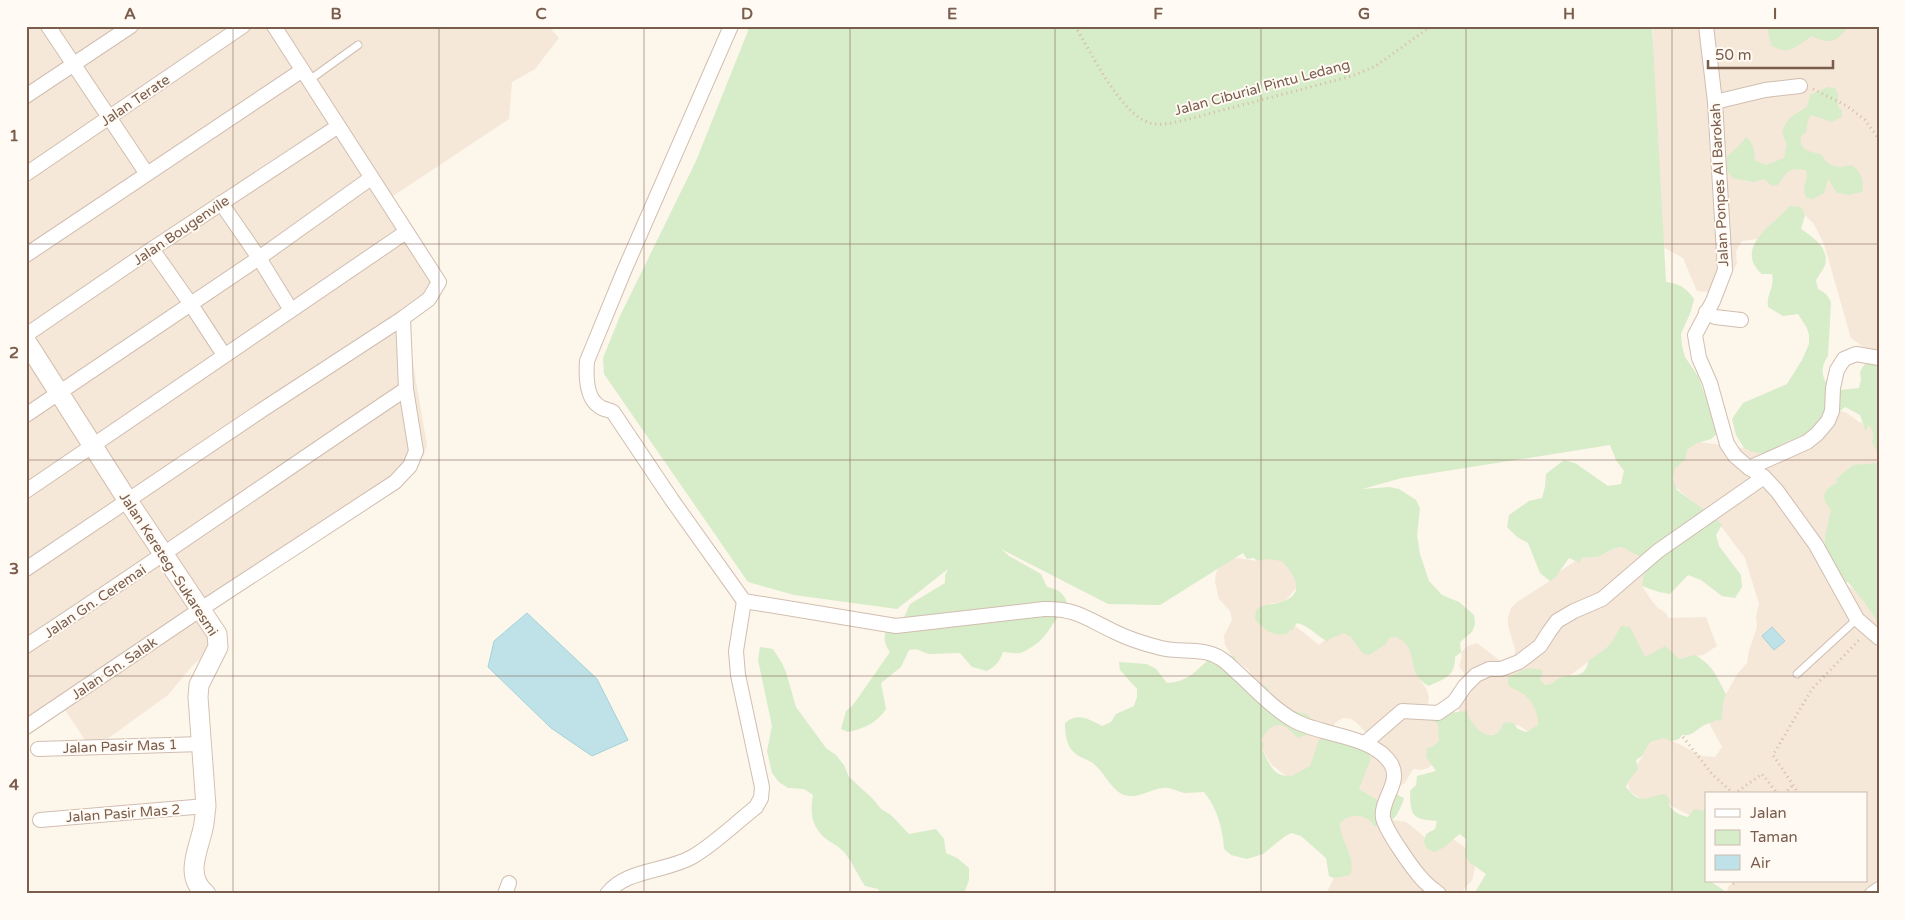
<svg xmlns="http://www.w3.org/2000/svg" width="1905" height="920" font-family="'Varela Round',sans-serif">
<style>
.residential{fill:#f5e8d9}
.green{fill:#d7ecc8}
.water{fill:#bee2e8;stroke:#a4d2da}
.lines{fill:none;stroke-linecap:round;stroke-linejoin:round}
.lane-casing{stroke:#d1beb0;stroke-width:9}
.street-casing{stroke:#d1beb0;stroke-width:16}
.secondary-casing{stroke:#d6c0af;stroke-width:21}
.path{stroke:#d9b9a4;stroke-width:3;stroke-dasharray:1 4;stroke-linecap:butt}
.lane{stroke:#fff;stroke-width:7}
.street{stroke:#fff;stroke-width:14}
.secondary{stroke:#fff;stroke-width:19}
.grid{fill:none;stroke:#7a5d4d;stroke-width:1;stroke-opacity:0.55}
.labels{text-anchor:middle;stroke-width:4;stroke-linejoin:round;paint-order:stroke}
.street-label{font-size:14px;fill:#7a5d4d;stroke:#fffaf3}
.neatline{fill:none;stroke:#7a5d4d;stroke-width:2}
.grid-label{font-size:16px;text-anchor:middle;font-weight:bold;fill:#7a5d4d}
</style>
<rect width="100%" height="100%" fill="#fdf6eb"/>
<g class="residential">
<path d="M26,26H548L559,38L535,69L512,82L509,119L390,198L444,284L405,318L427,445L424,455L189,612L216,640L209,652L192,666L168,695L92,750L65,710L26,735Z"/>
<path d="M1653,26H1879V349L1870,352L1851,338L1824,244L1814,224L1805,215L1793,218L1764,238L1742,241L1736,251L1737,264L1731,274L1720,286L1710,292L1697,291L1683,258L1663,247L1652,139Z"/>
<path d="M1836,409L1847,413L1859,422L1868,424L1879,421V469L1821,552L1844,583L1879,606V894H1729L1727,893L1728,887L1735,881H1866V794H1706V821L1691,816L1662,801L1641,799L1629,791L1628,782L1630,779L1628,773L1638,764L1655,732L1702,756L1715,757L1722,747L1710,725L1711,713L1716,702L1726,694L1738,673L1747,663L1749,651L1757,627L1756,616L1759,604L1745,558L1714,517L1695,504L1662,475L1691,441L1744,448L1783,443L1795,438Z"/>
<path d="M1632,545L1647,566L1643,577L1642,586L1652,601L1658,608L1666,613L1668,618L1706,617L1717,646L1703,655L1653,662L1614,641L1609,647L1562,681L1545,685L1540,679L1538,708L1543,724L1527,731L1518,725L1510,727L1504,734L1489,735L1481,733L1459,712L1457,703L1468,679L1459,666L1462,657L1461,652L1468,646L1477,643L1499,660L1508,663L1514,659L1515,649L1508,626V617L1511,608L1517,602L1550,581L1556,574L1580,558L1598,557L1613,549Z"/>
<path d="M1275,556L1297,570V587L1286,600L1278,603H1270L1294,625L1319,645L1340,626L1389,638L1407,634L1417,675L1427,690L1429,698L1427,707L1444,730L1434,763L1428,768L1421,770L1413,769L1405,783L1379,802L1358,788L1364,775V766L1375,750L1368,735L1357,723L1351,719L1343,718L1336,722L1331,729L1319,777L1286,776L1272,765L1262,750V733L1269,728L1249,670L1233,658L1225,645L1224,636L1232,620L1230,611L1219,599L1215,582L1216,573L1220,565L1227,560L1237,558L1257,561Z"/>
<path d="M1358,809L1380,826L1393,820L1406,822L1427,839H1453L1463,846L1471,856L1475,868L1472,880L1460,894H1328V890L1334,878L1344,869L1329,828Z"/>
</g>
<g class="green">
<path d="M750,26H1652L1666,282C1679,284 1686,287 1694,299L1691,311L1681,334L1682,346L1685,357L1698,376L1714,420L1721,430L1711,439L1697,443L1687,450L1685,460L1675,468L1673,479L1677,490L1714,517L1721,524L1723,523L1716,535L1719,546L1741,575L1742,587L1735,598L1722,596L1701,580L1688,575L1670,594L1659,592L1642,586L1643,577L1647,566L1639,556L1622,547L1613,549L1598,557L1581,558L1580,563L1569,558L1555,578L1550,581L1540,573L1528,543L1517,537L1507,527L1509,515L1529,501L1542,498L1545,487L1546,474L1564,460L1575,463L1608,486L1621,484L1624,471L1616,460L1610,445L1402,478L1362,489L1389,487L1399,489L1416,500L1420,508L1417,535L1420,554L1429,581L1442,595L1459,602L1474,615L1475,624L1472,632L1460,642L1461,652L1455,657C1455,677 1445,678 1429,686C1409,675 1416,664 1409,649C1407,644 1401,640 1397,637L1389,638L1386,644L1369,655L1362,653L1351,637L1344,633L1329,639L1328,642C1317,636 1308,625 1297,623L1292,630H1289V633C1275,638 1263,630 1255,619L1256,610C1264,604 1269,605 1278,603C1307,596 1296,576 1282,561L1266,559L1257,561L1254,558L1247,559L1243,553L1160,605L1108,604L1001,549L1009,556L1041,574L1047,587C1062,590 1065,595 1069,609C1050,618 1052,636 1030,648C1027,650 1022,653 1019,653C1014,654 1008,652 1003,652C1000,661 996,666 987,671L972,667L960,653C950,653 941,654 932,654C922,654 920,647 909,650L901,667L881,683L886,709C877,723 863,729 848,732L841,729L846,711L853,705L890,652C884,643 883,638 887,628L903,620L910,604L945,583V575L948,569L897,609L794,595L748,582L604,374L603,358L620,316L696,161Z"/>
<path d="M1767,26H1848C1838,42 1829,45 1812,36C1796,46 1789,57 1771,45Z"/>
<path d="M1828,87L1835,88L1838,94V106L1842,111V117L1832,122L1811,115L1808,120L1806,132L1801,136C1798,150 1810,152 1821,154C1828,167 1837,169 1851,165C1860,169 1865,182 1862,192L1849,195L1837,193L1828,179L1824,193L1813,199L1807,198C1800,188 1809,181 1806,170C1787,167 1787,172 1778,185L1772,186L1764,179L1754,182L1732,178L1726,168L1727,156L1737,148L1746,137C1753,142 1756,152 1754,160L1766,165L1784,158L1787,144L1782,133C1786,118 1795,114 1807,107L1810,95Z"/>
<path d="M1790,206L1801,207L1805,215L1801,229C1813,237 1830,249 1825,265C1823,270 1819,275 1816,280L1818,289L1826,294L1831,302L1828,356C1822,365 1821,371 1825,381L1840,390L1859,388L1861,380L1860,372C1864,363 1869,360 1879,359V456L1872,442C1874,435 1874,429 1868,425L1866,432L1860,415L1845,407L1804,441C1777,432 1781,466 1744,448L1736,435L1732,419L1743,403L1787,384L1802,360L1809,344V335L1807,328L1798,314L1783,316L1768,307C1766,293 1775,289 1772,274H1762C1733,248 1773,225 1790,206Z"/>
<path d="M1879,463V636L1876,619L1865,603L1848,582L1844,583L1825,546V537L1831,510C1820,498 1823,489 1837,483L1836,479L1853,465Z"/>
<path d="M1621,626L1630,627L1645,657L1665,646L1679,659L1695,655C1714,666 1716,676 1726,694C1722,703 1723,711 1721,721L1717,720C1711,723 1705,724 1701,727C1694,732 1692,736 1682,735L1679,739L1671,741L1664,738L1650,742L1642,756L1636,760L1638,769L1628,782L1626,787C1641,807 1647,796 1665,794C1669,797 1670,800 1669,805C1673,812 1680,815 1688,817L1694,809L1706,811V881H1710L1729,894H1474L1486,874L1469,862L1465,855L1466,839L1460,834C1450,841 1447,847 1435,852L1427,849L1424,842L1426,834L1435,829L1437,821C1411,819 1411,816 1410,791L1416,785L1417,776L1436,771L1426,757L1427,748L1432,747L1439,741L1438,724L1431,720L1428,715L1467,711C1470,728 1496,749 1503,723L1512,722L1518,729L1526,732L1538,725C1539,713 1532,700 1522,693C1518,690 1512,689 1508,685V677C1522,671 1528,665 1543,671L1540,679L1545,685C1557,683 1552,682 1560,678C1573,671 1583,683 1589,660C1609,648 1610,646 1621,626Z"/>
<path d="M760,647L773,649L782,663L786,672L796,707L826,748L836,755L844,765L849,777L873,799L881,809L891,815L909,834L936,829L944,839L946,853L957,858L969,868V880L965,891L966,894H882L878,889L865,886C858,876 852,861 844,852C839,846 831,843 825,838C811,826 810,812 813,795L804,789L788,788L779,782L772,773L767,751L772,726L758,660Z"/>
<path d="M1217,654L1234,656L1242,673L1267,687L1276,703L1290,710L1307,714L1313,722L1312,730L1306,735L1298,738C1294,735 1290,730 1286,727C1274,720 1265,732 1261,741L1264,743L1262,750C1271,765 1272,777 1292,776L1310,766L1319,740L1326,735L1367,750L1371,758L1359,789L1379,801L1392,792L1404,798C1399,814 1392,827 1374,826C1366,813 1350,813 1340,823C1340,842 1357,857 1350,875L1334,878L1329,876L1326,858L1301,836L1291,833L1284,837L1263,854L1247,859L1231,855L1224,849C1223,829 1217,808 1204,792C1198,792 1192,793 1185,793C1177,792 1171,787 1163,788C1151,789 1141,797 1129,796C1114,795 1106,775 1096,766C1089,758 1078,759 1071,749C1066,742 1065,732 1065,723C1078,712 1088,719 1102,726L1111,722L1116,714L1134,706L1137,697V689L1120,670L1119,662L1147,664L1156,669L1167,683C1194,681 1196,667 1217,654Z"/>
</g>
<g class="water">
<path d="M527,613L597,679L628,740L592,756L551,728L488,667L494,641Z"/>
<path d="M1772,627L1785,641L1774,650L1762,636Z"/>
</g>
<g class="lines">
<g class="lane-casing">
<g id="lane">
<path d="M308,81L358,45"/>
<path d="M1797,674L1857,619"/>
</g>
</g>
<g class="street-casing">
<g id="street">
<path d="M48,26L147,174"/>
<path d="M731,26L624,271L587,361C586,375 586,398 599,406C603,410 608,409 613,412L672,500L744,601L896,626L1044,609C1076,608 1087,619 1115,632C1129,639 1145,644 1161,648C1180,653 1203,647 1220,658C1227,662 1234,670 1240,675C1257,691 1275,710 1295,721C1323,736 1373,735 1391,764C1402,782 1380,800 1383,818C1386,831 1412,868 1422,879C1426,884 1433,889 1439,894"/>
<path d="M1706,26L1715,102L1725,270L1713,301L1695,335L1699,358L1710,383L1727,444L1735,456L1749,468L1764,477L1777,491L1816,545L1857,619L1879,638"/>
<path d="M26,96L131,26"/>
<path d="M1715,102L1765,90L1800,86"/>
<path d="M26,174L243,26"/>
<path d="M221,203L259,258L291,310"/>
<path d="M152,249L190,303L224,355"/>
<path d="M26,255L301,71"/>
<path d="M1706,312L1715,317L1741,320"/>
<path d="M26,335L152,249L337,127"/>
<path d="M26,415L259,258L371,178"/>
<path d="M1749,468L1807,442L1817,434L1828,421L1832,411L1833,388L1837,370L1844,359L1856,354L1879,358"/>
<path d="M26,491L406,232"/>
<path d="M26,569L262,410L403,318L429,299L439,282L274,26"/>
<path d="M26,646C154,562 279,474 406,389"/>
<path d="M26,727L201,609L395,482L410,466L416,451L406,389L403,318"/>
<path d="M1365,743L1402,711L1438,713L1454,702L1465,686L1476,675L1489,669H1501L1519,662L1540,646L1549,632L1557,621L1574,611L1602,599L1658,551L1764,477"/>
<path d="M38,749L202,744"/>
<path d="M40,820L206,806"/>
<path d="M505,894L509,883"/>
<path d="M607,894C626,869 666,872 692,857C712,846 737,822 756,807L761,798L762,787L738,675L736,651L744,601"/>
<path d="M1872,894L1879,889"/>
</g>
</g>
<g class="secondary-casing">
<path id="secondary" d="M26,341L128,501L217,634L218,647L199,685L198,697L206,806C205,812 205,817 204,823C201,846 182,874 206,894"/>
</g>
<g class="path">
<path d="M1075,26C1091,52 1121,115 1150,123C1160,126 1171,123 1181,121L1352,76L1376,66L1431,26"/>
<path d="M1813,89L1847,106L1865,120L1879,139"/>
<path d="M1683,737L1712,774L1734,794"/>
<path d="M1734,794L1762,774L1778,794"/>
<path d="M1784,794L1793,785"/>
<path d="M1799,794L1773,755L1812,689L1860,639"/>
<path d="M1733,884L1736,881"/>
</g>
<use href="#lane" class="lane"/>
<use href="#street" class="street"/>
<use href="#secondary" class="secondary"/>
</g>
<path class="grid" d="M233,26V894M439,26V894M644,26V894M850,26V894M1055,26V894M1261,26V894M1466,26V894M1672,26V894M26,244H1879M26,460H1879M26,676H1879"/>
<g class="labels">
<g class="street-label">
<text transform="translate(1262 87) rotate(-15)" y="5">Jalan Ciburial Pintu Ledang</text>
<text transform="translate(135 100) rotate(-34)" y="5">Jalan Terate</text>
<text transform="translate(1719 185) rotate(-93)" y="5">Jalan Ponpes Al Barokah</text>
<text transform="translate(181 230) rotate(-34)" y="5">Jalan Bougenvile</text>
<text transform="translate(169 564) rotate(57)" y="5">Jalan Kereteg–Sukaresmi</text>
<text transform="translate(95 601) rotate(-34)" y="5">Jalan Gn. Ceremai</text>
<text transform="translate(114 668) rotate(-34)" y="5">Jalan Gn. Salak</text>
<text transform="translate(120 746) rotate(-2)" y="5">Jalan Pasir Mas 1</text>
<text transform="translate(123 813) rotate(-4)" y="5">Jalan Pasir Mas 2</text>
</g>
</g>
<rect width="1905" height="920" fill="none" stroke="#fffaf3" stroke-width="55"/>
<rect x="1705" y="792" width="162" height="90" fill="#fffaf3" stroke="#cabbb1"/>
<rect x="1715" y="809" width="25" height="8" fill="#ffffff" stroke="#cabbb1"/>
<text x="1750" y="818" font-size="15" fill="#7a5d4d">Jalan</text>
<rect x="1715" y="830" width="25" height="15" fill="#d7ecc8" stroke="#cabbb1"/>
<text x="1750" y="842" font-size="15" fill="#7a5d4d">Taman</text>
<rect x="1715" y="855" width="25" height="15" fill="#bee2e8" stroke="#cabbb1"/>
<text x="1750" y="868" font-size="15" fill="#7a5d4d">Air</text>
<path d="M1708 60v8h125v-8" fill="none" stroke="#7a5d4d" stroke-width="2.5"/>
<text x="1715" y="60" font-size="15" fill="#7a5d4d" stroke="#fffaf3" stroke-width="4" paint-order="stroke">50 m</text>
<rect x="28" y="28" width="1850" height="864" class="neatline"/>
<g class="grid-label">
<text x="130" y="19">A</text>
<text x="336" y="19">B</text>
<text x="541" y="19">C</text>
<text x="747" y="19">D</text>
<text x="952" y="19">E</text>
<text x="1158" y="19">F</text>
<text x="1364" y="19">G</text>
<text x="1569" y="19">H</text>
<text x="1775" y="19">I</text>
<text x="14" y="141">1</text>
<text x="14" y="358">2</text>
<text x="14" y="574">3</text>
<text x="14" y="790">4</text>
</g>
</svg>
